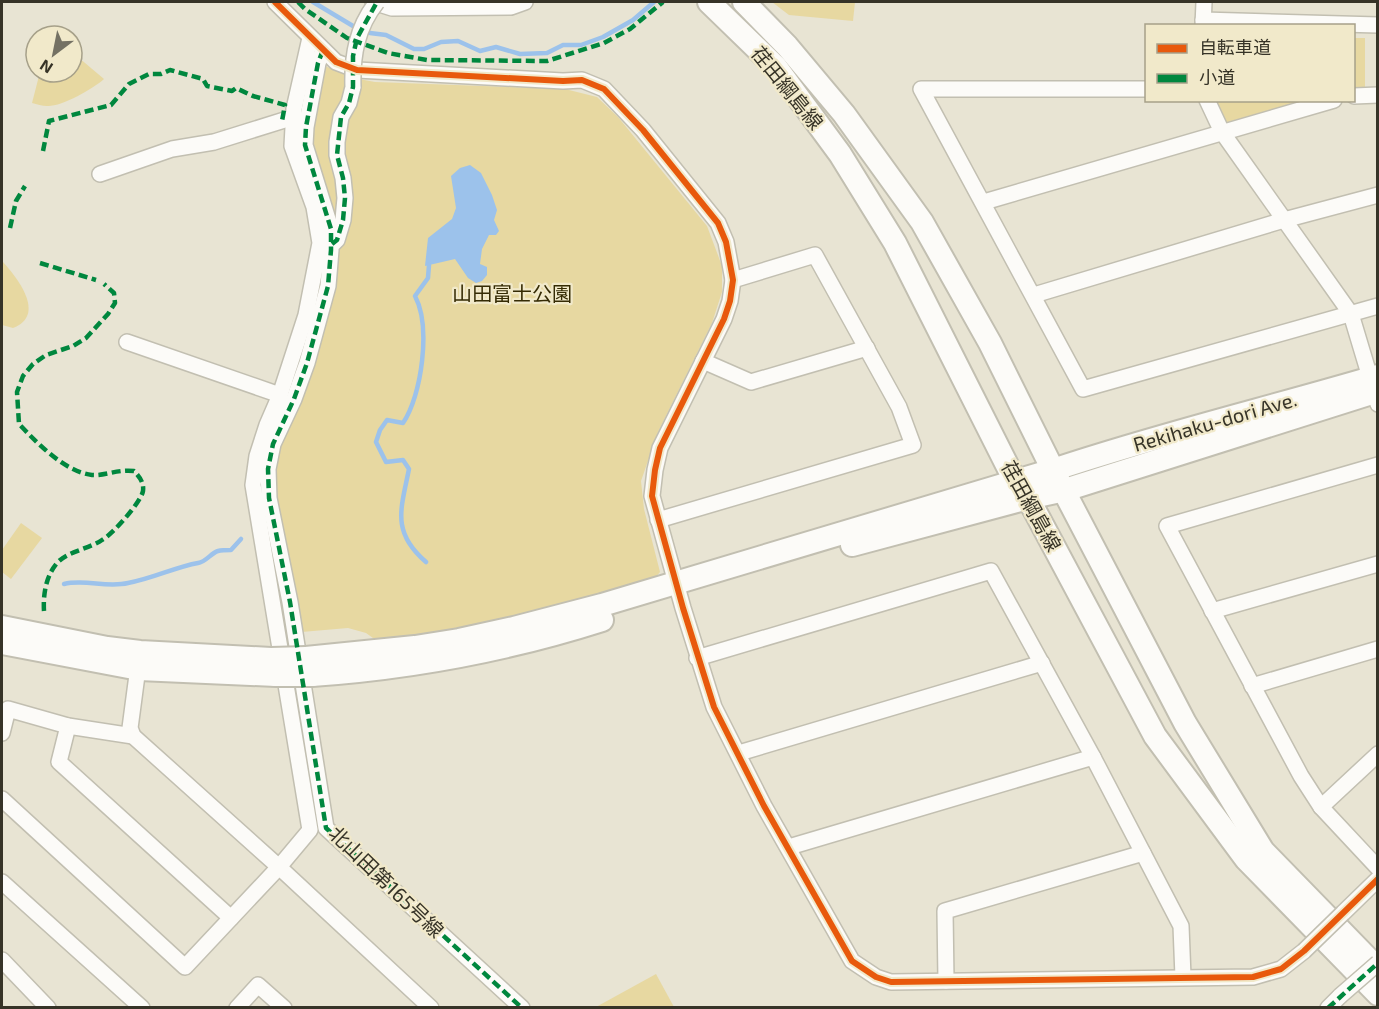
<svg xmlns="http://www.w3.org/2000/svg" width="1379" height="1009" font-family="'Exo 2','Noto Sans JP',sans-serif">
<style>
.green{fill:#e7d8a1}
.water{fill:#9cc2eb}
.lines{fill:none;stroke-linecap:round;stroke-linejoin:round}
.stream{stroke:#9cc2eb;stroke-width:4.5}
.street-casing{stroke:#c2bfb1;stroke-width:18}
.secondary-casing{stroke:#c2bfb1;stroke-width:26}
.street{stroke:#fcfbf8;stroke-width:15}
.secondary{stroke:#fcfbf8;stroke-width:22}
.street-bridge-casing{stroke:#c2bfb1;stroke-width:18;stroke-linecap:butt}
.secondary-bridge-casing{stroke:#c2bfb1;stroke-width:26;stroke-linecap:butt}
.street-bridge{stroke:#fcfbf8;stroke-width:15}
.secondary-bridge{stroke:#fcfbf8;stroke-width:22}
.quiet{stroke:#00873e;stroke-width:4.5;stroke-dasharray:9 4.5;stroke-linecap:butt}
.cycleway-casing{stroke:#f1e9ca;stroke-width:10}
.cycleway{stroke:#e8590c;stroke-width:6}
.labels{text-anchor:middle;stroke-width:4.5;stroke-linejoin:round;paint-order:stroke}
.street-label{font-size:20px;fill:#363327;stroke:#f1e9ca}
.park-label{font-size:20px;fill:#352b04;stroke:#f1e9ca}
</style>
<rect width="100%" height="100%" fill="#e8e4d3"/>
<g class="green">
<path d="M772,2H855L853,21L789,15Z"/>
<path d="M1354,38H1365V88L1354,91Z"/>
<path d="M72,52L104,79C93,89 61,107 47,106C42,106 37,104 32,103L40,72H72Z"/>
<path d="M311,60L353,78L375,82L565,89L597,97L618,117L707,226L722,266V292L712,323L658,432L641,481L644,509L660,572L655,578L451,634L391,642L373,638L366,633L348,628L290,633L274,564L261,483L293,382L325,253L300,116Z"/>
<path d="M1216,101H1317L1225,127Z"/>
<path d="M2,261C17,277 47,315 13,328L2,325Z"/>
<path d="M21,523L42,538L11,579L2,572V550Z"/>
<path d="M656,974L674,1007H596Z"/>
</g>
<path class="water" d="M470,165L481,173L492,195L497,210L494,220L499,231L496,235H489L482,249L480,264L487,267V275L482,281L476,283L468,278L455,259L425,266L428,238L452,219L456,208L451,176L460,168Z"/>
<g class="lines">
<g class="stream">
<path d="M313,2L353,26L370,33L386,35L414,49H424L441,42L458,41L480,51L496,47L520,54L547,53L563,45H581L603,37L633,20L654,2"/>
<path d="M426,562C391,532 401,509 409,469L403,460L386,462L376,442L380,430L387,420L403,423C422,395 431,326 415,296L428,278L429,265"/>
<path d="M64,584C85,579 107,588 128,583C152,579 175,567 198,563C206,562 211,553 218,551C222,550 227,550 231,550L241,539"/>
</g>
<g class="street-casing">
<g id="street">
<path d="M275,2L336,62L357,70L563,81L582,80L604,89L643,130L718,223L726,242L733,280L730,301L724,319L660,448L655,470L652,496L683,608L714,707L764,806L852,961L876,977L891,982L1253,977L1281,969L1304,951"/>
<path d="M373,2L392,8L511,7L525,2"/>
<path d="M1203,20L1378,25"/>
<path d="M1203,26L1204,2"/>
<path d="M323,50L318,63L306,127L305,145L331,229V250L328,286L307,363L294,399L273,444L268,469L269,498L290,602L326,828L522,1008"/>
<path d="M1146,89H921L1083,389L1378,306"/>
<path d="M1354,96L1378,95"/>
<path d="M1207,100L1222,132L1351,314L1378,404"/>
<path d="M100,174L172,149L214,142L294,117"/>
<path d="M984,202L1334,100"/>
<path d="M334,243L337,240L343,220L345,198L343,178L337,155V142L341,117L349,103L353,87"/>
<path d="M1034,295L1284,220L1378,195"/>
<path d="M127,342L280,395"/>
<path d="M703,361L751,382L867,348"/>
<path d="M1378,465L1167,526L1301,776L1321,807L1378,868"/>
<path d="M658,520L913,445L899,407L815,255L733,280"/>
<path d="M1212,611L1378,564"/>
<path d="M697,658L991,571L1093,757L1181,926L1183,977"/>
<path d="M139,660L130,728L133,736L279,867L431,1008"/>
<path d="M1252,686L1378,649"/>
<path d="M68,726L59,762L231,918"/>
<path d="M2,733L8,709L68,726L133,736"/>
<path d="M739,753L1042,663"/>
<path d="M2,799L185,967L279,867L310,830L253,485L257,456L267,425L280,395L306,315L320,243L314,207L292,146L294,109L310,38"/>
<path d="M1321,807L1378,754"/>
<path d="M789,847L1093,757"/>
<path d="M2,882L142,1008"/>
<path d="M1343,913L1378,879"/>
<path d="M2,960L48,1008"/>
<path d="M946,981L945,911L1143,853"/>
<path d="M237,1008L258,985L284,1008"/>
<path d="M1328,1008L1340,996"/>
</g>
</g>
<g class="secondary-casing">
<g id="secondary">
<path d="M709,2L776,67L840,154L895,243L1015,481L1028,498L1155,736L1246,859L1378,994"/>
<path d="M744,2L787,46L844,114L922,222L990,343L1053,470L1185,723L1263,851L1378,969"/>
<path d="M852,545L1028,498L1065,490L1378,391"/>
<path d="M2,627L107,648L140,652L271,659"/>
<path d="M2,643L139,669L276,675"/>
<path d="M306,658L415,647L459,640L514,628L602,605L1053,470C1160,434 1270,408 1378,376"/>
<path d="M312,675C411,668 508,650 602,620"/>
</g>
</g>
<use href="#street" class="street"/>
<use href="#secondary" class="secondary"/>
<g class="street-bridge-casing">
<g id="street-bridge">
<path d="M353,87C352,55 357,27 377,2"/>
<path d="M1304,951L1343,913"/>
<path d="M1340,996L1378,963"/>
</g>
</g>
<g class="secondary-bridge-casing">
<g id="secondary-bridge">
<path d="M271,659L306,658"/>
<path d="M276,675H312"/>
</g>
</g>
<use href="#street-bridge" class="street-bridge"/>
<use href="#secondary-bridge" class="secondary-bridge"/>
<g class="quiet">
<path d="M298,2L305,9L347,38L388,53L427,60L547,61L604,43L630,29L663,2"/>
<path d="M323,50L318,63L306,127L305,145L331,229V250L328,286L307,363L294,399L273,444L268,469L269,498L290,602L326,828L522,1008"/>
<path d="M43,151L49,121L111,105L129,84L149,74H161L170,70L203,79L207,86L232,91L236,88L253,96L285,105L282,121"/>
<path d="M10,228L16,201L25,186"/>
<path d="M332,244L337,240L343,220L345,198L343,178L337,155L341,117L349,103L353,87V56L357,38L377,2"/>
<path d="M40,263L96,280"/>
<path d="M44,611C43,594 46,576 57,563C68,551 89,549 102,540C113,534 141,502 143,491C144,483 140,477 134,471C118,469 105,476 92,475C65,472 37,443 19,424L17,392L23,376L33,364L46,355L73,346L86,338L108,314L115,303L114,293L104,284"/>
<path d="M1328,1008L1378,963"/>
</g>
<g class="cycleway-casing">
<path id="cycleway" d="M275,2L336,62L357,70L563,81L582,80L604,89L643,130L718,223L726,242L733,280L730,301L724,319L660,448L655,470L652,496L683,608L714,707L764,806L852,961L876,977L891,982L1253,977L1281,969L1304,951L1378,879"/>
</g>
<use href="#cycleway" class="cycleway"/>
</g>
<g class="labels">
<g class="street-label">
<text transform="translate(787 88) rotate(51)" y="7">荏田綱島線</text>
<text transform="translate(1215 422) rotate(-16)" y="7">Rekihaku-dori Ave.</text>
<text transform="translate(1031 506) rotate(61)" y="7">荏田綱島線</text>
<text transform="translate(386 882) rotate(44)" y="7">北山田第165号線</text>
</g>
<g class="park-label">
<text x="512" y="301">山田富士公園</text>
</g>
</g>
<rect width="1379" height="1009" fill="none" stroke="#363327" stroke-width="6"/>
<rect x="1145" y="24" width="210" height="78" fill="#f1e9ca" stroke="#a6a089" stroke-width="1.5"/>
<rect x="1157" y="44" width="30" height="9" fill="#e8590c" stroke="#a6a089" stroke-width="1.5"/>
<text x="1199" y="54" font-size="18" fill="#363327">自転車道</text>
<rect x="1157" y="74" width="30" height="9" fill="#00873e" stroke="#a6a089" stroke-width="1.5"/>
<text x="1199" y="84" font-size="18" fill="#363327">小道</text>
<g transform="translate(54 54) rotate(212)"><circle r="28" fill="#f1e9ca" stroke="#a6a089" stroke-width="1.5"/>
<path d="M0-4.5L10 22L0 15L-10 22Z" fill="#747163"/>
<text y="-9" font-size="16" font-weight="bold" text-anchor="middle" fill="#363327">N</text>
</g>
</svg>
